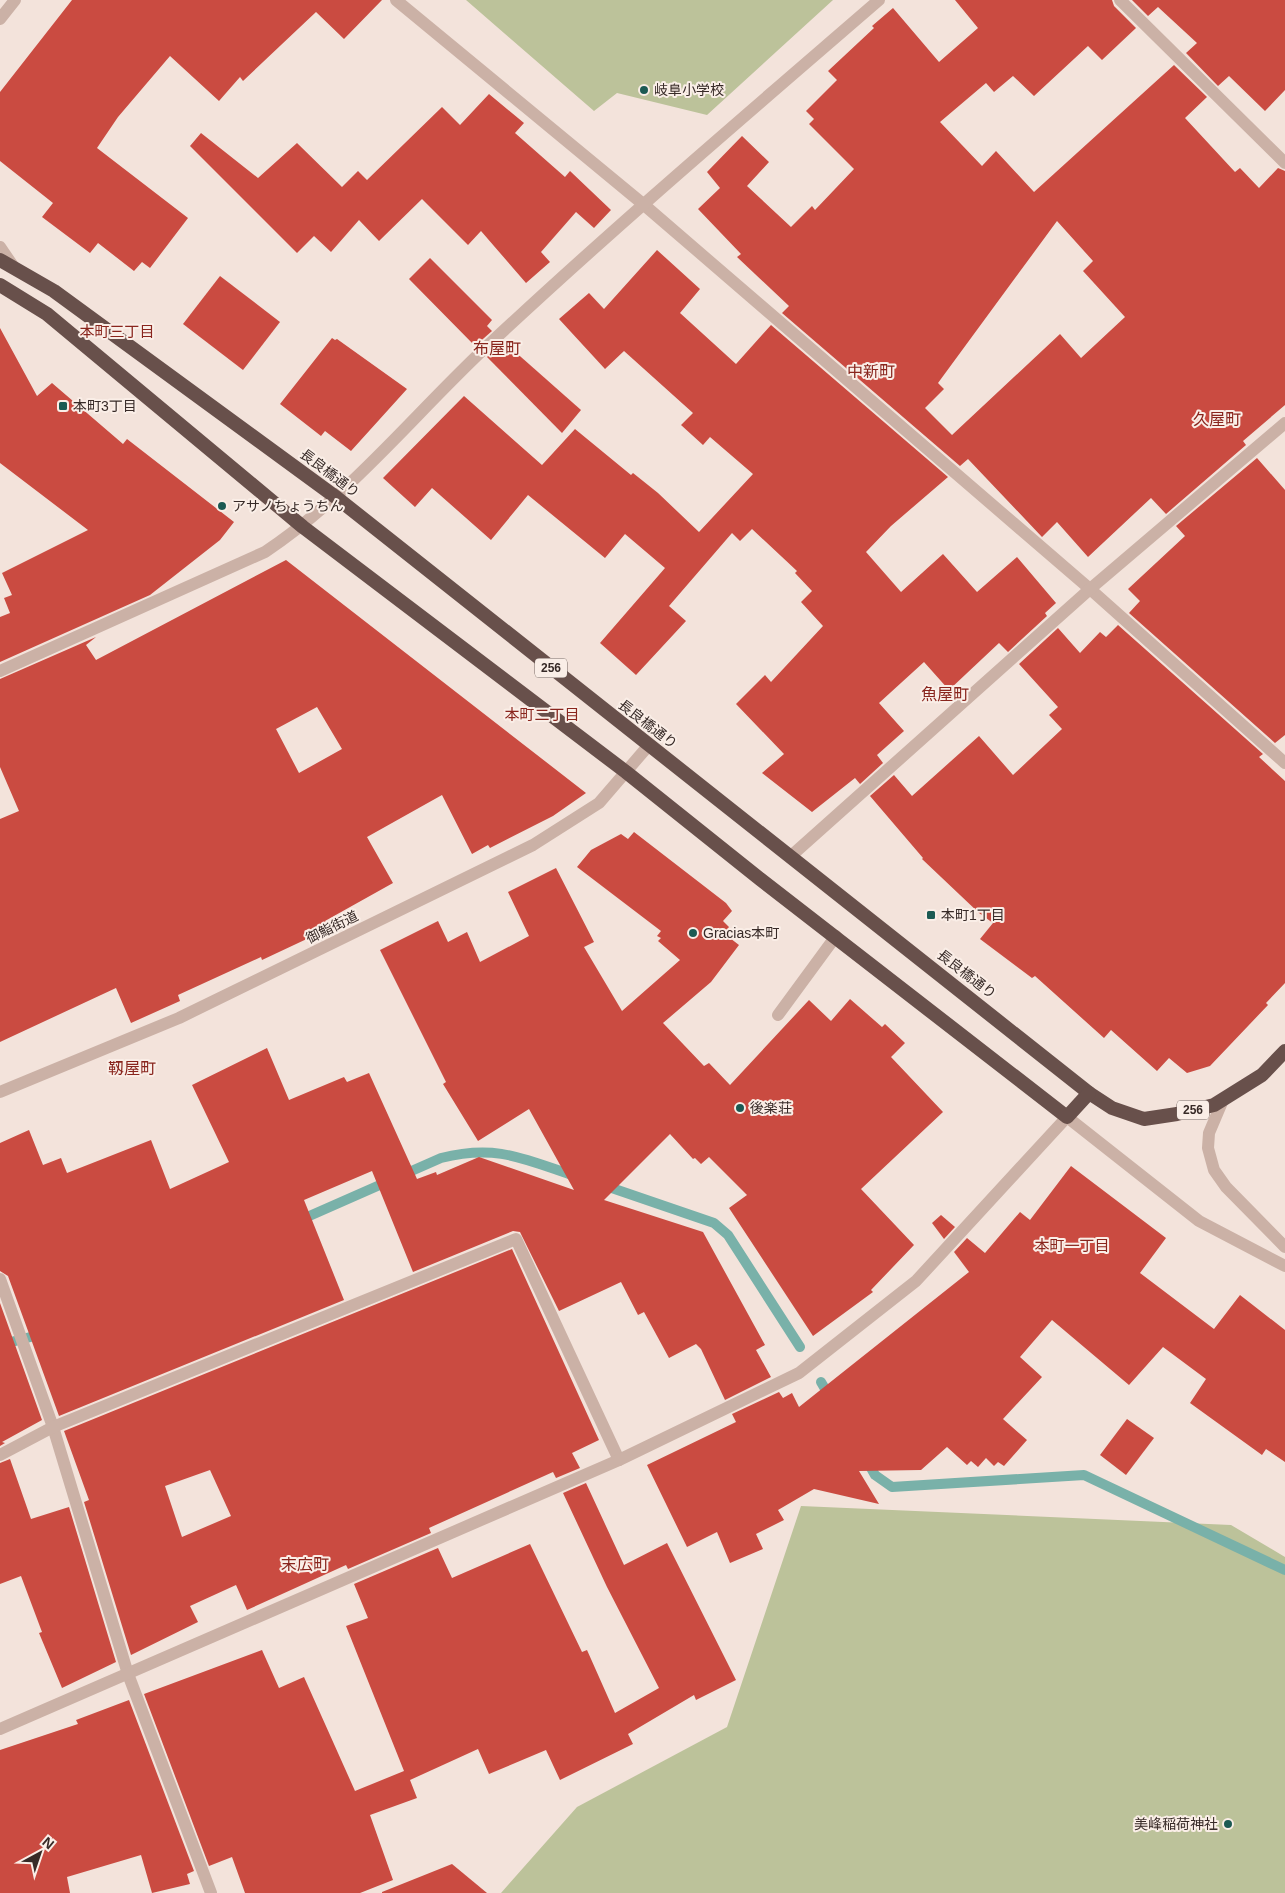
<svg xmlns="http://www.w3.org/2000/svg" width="1285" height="1893" font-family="Arial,'Noto Sans JP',sans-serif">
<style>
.green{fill:#bcc29a}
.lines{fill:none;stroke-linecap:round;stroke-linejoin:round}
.stream{stroke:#79b1a9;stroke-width:10}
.building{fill:#ca4b41;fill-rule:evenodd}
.service{stroke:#cbb1a6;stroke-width:12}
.minor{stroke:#cbb1a6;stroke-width:12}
.tertiary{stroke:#cbb1a6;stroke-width:12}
.trunk{stroke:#68504b;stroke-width:14}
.poi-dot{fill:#1b5a53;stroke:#faeee7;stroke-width:2}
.labels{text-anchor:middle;stroke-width:4;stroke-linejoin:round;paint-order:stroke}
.shield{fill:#faeee7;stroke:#726561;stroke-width:1}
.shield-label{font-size:12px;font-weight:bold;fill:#372a27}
.poi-label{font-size:14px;fill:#372a27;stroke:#faeee7;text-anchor:start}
.street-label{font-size:14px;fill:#372a27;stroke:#faeee7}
.neighbourhood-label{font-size:15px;fill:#89251d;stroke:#faeee7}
.quarter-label{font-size:16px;fill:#89251d;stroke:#faeee7}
</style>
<rect width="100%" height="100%" fill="#f3e3db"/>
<g class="green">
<path d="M466,0H833L707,115L617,93L594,111Z"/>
<path d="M801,1506L1231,1525L1285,1557V1893H501L577,1807L727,1727Z"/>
</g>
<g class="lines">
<g class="stream">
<path d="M603,1185L714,1223L728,1235L800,1347"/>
<path d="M298,1221L441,1158C497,1144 524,1159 575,1176"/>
<path d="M0,1345L42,1334"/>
<path d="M821,1382L831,1399"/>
<path d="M866,1459L875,1475L892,1487L1084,1475L1285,1570"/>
</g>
</g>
<g class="building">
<path d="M72,0H382L344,39L316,12L243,81L240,77L219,101L170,56L118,117L97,148L188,218L150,268L142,262L134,271L98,243L90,253L42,217L53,203L0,161V92Z"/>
<path d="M955,0H1112L1114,6L1136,28L1102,60L1088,46L1034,96L1013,76L994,92L986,83L940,122L982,166L996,151L1034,192L1174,65L1207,97L1185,118L1235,172L1240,168L1259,188L1278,168L1285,171V405L1243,441L1246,445L1166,514L1151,498L1088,557L1057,522L1042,537L968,459L960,466L782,313L789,306L737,257L741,254L698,209L720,188L707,172L742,136L769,162L747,186L791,227L812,206L815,210L854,169L809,124L814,119L806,111L837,80L828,71L874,28L872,26L893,8L939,62L978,28ZM1057,221L1093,261L1083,271L1125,317L1081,358L1060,334L952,435L925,408L944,389L938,383Z"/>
<path d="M1132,0H1285V90L1265,111L1229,76L1218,86L1186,53L1197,43L1158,7L1148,16Z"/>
<path d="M489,94L524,123L515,133L565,177L570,171L611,210L594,228L576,212L541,252L550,262L526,283L481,231L468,245L422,199L379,241L359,220L331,252L314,236L297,253L190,146L201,133L258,178L297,143L342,187L358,171L367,180L442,107L460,125Z"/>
<path d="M657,250L700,289L680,313L736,364L771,325L948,477L891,526L866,552L901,592L943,554L977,592L1017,557L1056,603L1045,613L1047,616L1008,652L999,643L949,690L924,662L879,703L904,731L877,755L883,763L860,784L855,778L812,812L762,773L784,754L736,704L765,675L771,682L823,626L801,602L812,591L795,573L797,571L752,529L740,541L732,533L669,606L686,621L636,675L600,643L665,568L625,534L605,558L528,495L491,540L432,488L415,507L383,478L464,396L542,465L575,429L631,475L633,473L658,493L699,532L753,474L710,437L703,445L681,425L693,413L624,351L605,369L559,319L589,293L604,309Z"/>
<path d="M430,258L492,320L487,326L492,331L475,346L409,279Z"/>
<path d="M220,276L280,322L243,370L183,324Z"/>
<path d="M0,328L37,396L52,383L123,444L127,439L234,522L220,540L150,595L0,662V617L10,613L4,598L12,595L2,573L88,530L0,463Z"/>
<path d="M332,338L335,340L337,339L407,389L351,451L325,431L321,436L280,404Z"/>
<path d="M504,342L581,410L562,433L487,357Z"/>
<path d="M1257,458L1285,490V735L1275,743L1129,613L1140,601L1128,589L1185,536L1176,526Z"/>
<path d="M286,560L586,793L553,816L490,848L488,845L472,854L442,795L367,837L393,883L325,921L328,929L262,960L261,957L178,995L180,1001L131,1023L116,988L0,1042V819L19,811L0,767V679L96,637L86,645L96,660ZM317,707L342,749L299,773L276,729Z"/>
<path d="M1118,625L1263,754L1259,757L1285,781V983L1266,1003L1268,1005L1210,1066L1187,1073L1169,1058L1157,1071L1111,1030L1104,1038L1035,976L1032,978L980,939L993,923L979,913L922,859L923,858L870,796L894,775L912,796L979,736L1013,775L1062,729L1049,715L1058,707L1019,664L1058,628L1080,653L1100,632L1106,637Z"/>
<path d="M634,832L726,903L732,911L723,921L729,927L725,932L728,934L726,935L739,945L711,982L663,1023L704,1066L709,1063L730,1085L809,1000L831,1021L850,999L882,1027L885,1024L905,1043L891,1057L943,1112L861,1189L914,1245L871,1290L873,1292L813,1336L729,1208L747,1195L709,1157L701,1164L695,1158L693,1159L670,1134L604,1200L703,1232L765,1345L756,1350L771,1377L725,1400L701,1349L696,1344L669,1358L644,1312L638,1315L621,1282L559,1311L520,1232L513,1231L413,1272L372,1171L304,1200L344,1300L59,1416L8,1276L0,1271V1143L29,1130L43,1165L61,1158L67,1173L151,1140L170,1189L229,1162L192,1085L267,1048L289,1100L344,1077L347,1082L369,1073L417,1179L436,1172L437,1175L479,1157L574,1190L529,1109L478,1141L443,1084L446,1082L380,950L438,921L448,942L467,932L480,962L529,936L508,892L556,868L594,942L584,947L622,1011L680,960L658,941L661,938L657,936L661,931L577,867L591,850L621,834L628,839Z"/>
<path d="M1071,1166L1166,1238L1140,1273L1214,1329L1240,1295L1285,1330V1462L1266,1449L1262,1455L1190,1403L1206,1379L1163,1347L1129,1385L1052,1320L1020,1357L1042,1377L1003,1419L1027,1440L1004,1466L998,1462L994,1466L986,1458L978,1467L971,1461L967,1465L947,1447L921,1470L859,1471L879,1504L814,1489L778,1510L784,1520L756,1534L763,1549L730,1563L717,1532L687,1547L647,1465L736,1422L732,1414L779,1392L783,1398L792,1393L799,1407L969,1272L954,1252L967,1238L985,1253L1020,1212L1030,1220Z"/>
<path d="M941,1215L955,1227L944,1239L932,1223Z"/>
<path d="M512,1249L599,1440L572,1453L580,1468L556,1478L553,1472L429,1528L431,1533L348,1569L346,1565L247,1610L236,1585L190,1606L198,1622L131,1655L84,1502L89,1500L64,1431ZM210,1470L231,1516L182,1537L165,1486Z"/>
<path d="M0,1303L42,1420L2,1442L5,1443L0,1446Z"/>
<path d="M1127,1419L1154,1438L1126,1475L1100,1455Z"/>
<path d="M10,1459L31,1519L69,1507L116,1662L62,1688L39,1633L42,1632L21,1576L0,1584V1463Z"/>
<path d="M586,1483L624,1565L667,1543L736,1680L696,1700L694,1695L628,1734L633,1744L560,1780L546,1750L489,1774L478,1749L410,1780L417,1798L370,1815L393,1880L360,1893H245L232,1857L209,1866L144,1694L262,1650L279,1688L304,1677L355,1791L404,1771L346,1626L368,1618L354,1584L438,1548L452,1578L530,1544L582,1652L587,1650L615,1713L659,1688L607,1587L563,1493Z"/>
<path d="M129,1700L194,1871L187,1874L190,1884L152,1893L141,1855L67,1877L70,1893H0V1750L78,1724L76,1720Z"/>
<path d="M452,1864L487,1893H382V1892Z"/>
</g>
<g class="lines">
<path class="service" d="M778,1015L836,936"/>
<g class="minor">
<path d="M396,0L643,204L1090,589L1285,763"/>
<path d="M1120,0L1285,163"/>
<path d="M0,247L13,266"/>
<path d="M0,671L265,552C350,495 410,419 484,349C612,229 746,115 879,0"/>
<path d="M791,856L1090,589L1285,423"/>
<path d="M0,1092L179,1018L533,845L599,803L649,745"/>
<path d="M1223,1100L1209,1133L1208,1148L1214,1170L1226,1187L1285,1247"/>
<path d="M0,1279L53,1427L128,1674L211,1893"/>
<path d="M0,1455L53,1427L516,1239L619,1460"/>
<path d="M0,1729L619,1460L799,1373L916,1281L1067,1117"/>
</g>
<g class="tertiary">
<path d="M0,19L15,0"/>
<path d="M1067,1117L1199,1221L1285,1266"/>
</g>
<g class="trunk">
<path d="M0,260L54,291L337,498L1089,1093L1112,1108L1144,1119L1177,1114L1214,1105L1262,1075L1285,1051"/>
<path d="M0,285L47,314L303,527L626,772L760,879L1067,1117L1089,1093"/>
</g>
</g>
<g class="poi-dot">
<circle cx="644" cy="90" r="5"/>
<rect x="58" y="401" width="10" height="10" rx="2.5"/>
<circle cx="222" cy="506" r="5"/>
<rect x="926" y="910" width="10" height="10" rx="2.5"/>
<circle cx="693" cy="933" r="5"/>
<circle cx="740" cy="1108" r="5"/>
<circle cx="1228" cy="1824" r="5"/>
</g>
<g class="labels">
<g class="shield">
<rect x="535" y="658.5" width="32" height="19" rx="4"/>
<rect x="1177" y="1100.5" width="32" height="19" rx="4"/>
</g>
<g class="shield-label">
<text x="551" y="672">256</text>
<text x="1193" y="1114">256</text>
</g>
<g class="poi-label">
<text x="654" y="95">岐阜小学校</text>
<text x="73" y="411">本町3丁目</text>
<text x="232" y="511">アサノちょうちん</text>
<text x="941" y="920">本町1丁目</text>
<text x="703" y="938">Gracias本町</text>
<text x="750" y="1113">後楽荘</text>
<text x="1218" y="1829" text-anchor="end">美峰稲荷神社</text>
</g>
<g class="street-label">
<text transform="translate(330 473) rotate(37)" y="5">長良橋通り</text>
<text transform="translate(648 724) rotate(38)" y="5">長良橋通り</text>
<text transform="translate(332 927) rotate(-26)" y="5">御鮨街道</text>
<text transform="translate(967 974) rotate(38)" y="5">長良橋通り</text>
</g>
<g class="neighbourhood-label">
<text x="117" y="337">本町三丁目</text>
<text x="542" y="720">本町二丁目</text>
<text x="1072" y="1251">本町一丁目</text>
</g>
<g class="quarter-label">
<text x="497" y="354">布屋町</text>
<text x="871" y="377">中新町</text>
<text x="1217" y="425">久屋町</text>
<text x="945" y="700">魚屋町</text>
<text x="132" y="1074">靱屋町</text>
<text x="305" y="1570">末広町</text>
</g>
</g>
<g transform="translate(40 1853) rotate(40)" stroke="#faeee7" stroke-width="4" paint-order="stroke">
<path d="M0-4L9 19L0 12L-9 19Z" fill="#372a27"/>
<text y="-8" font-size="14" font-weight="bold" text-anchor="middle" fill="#372a27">N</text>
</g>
</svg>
